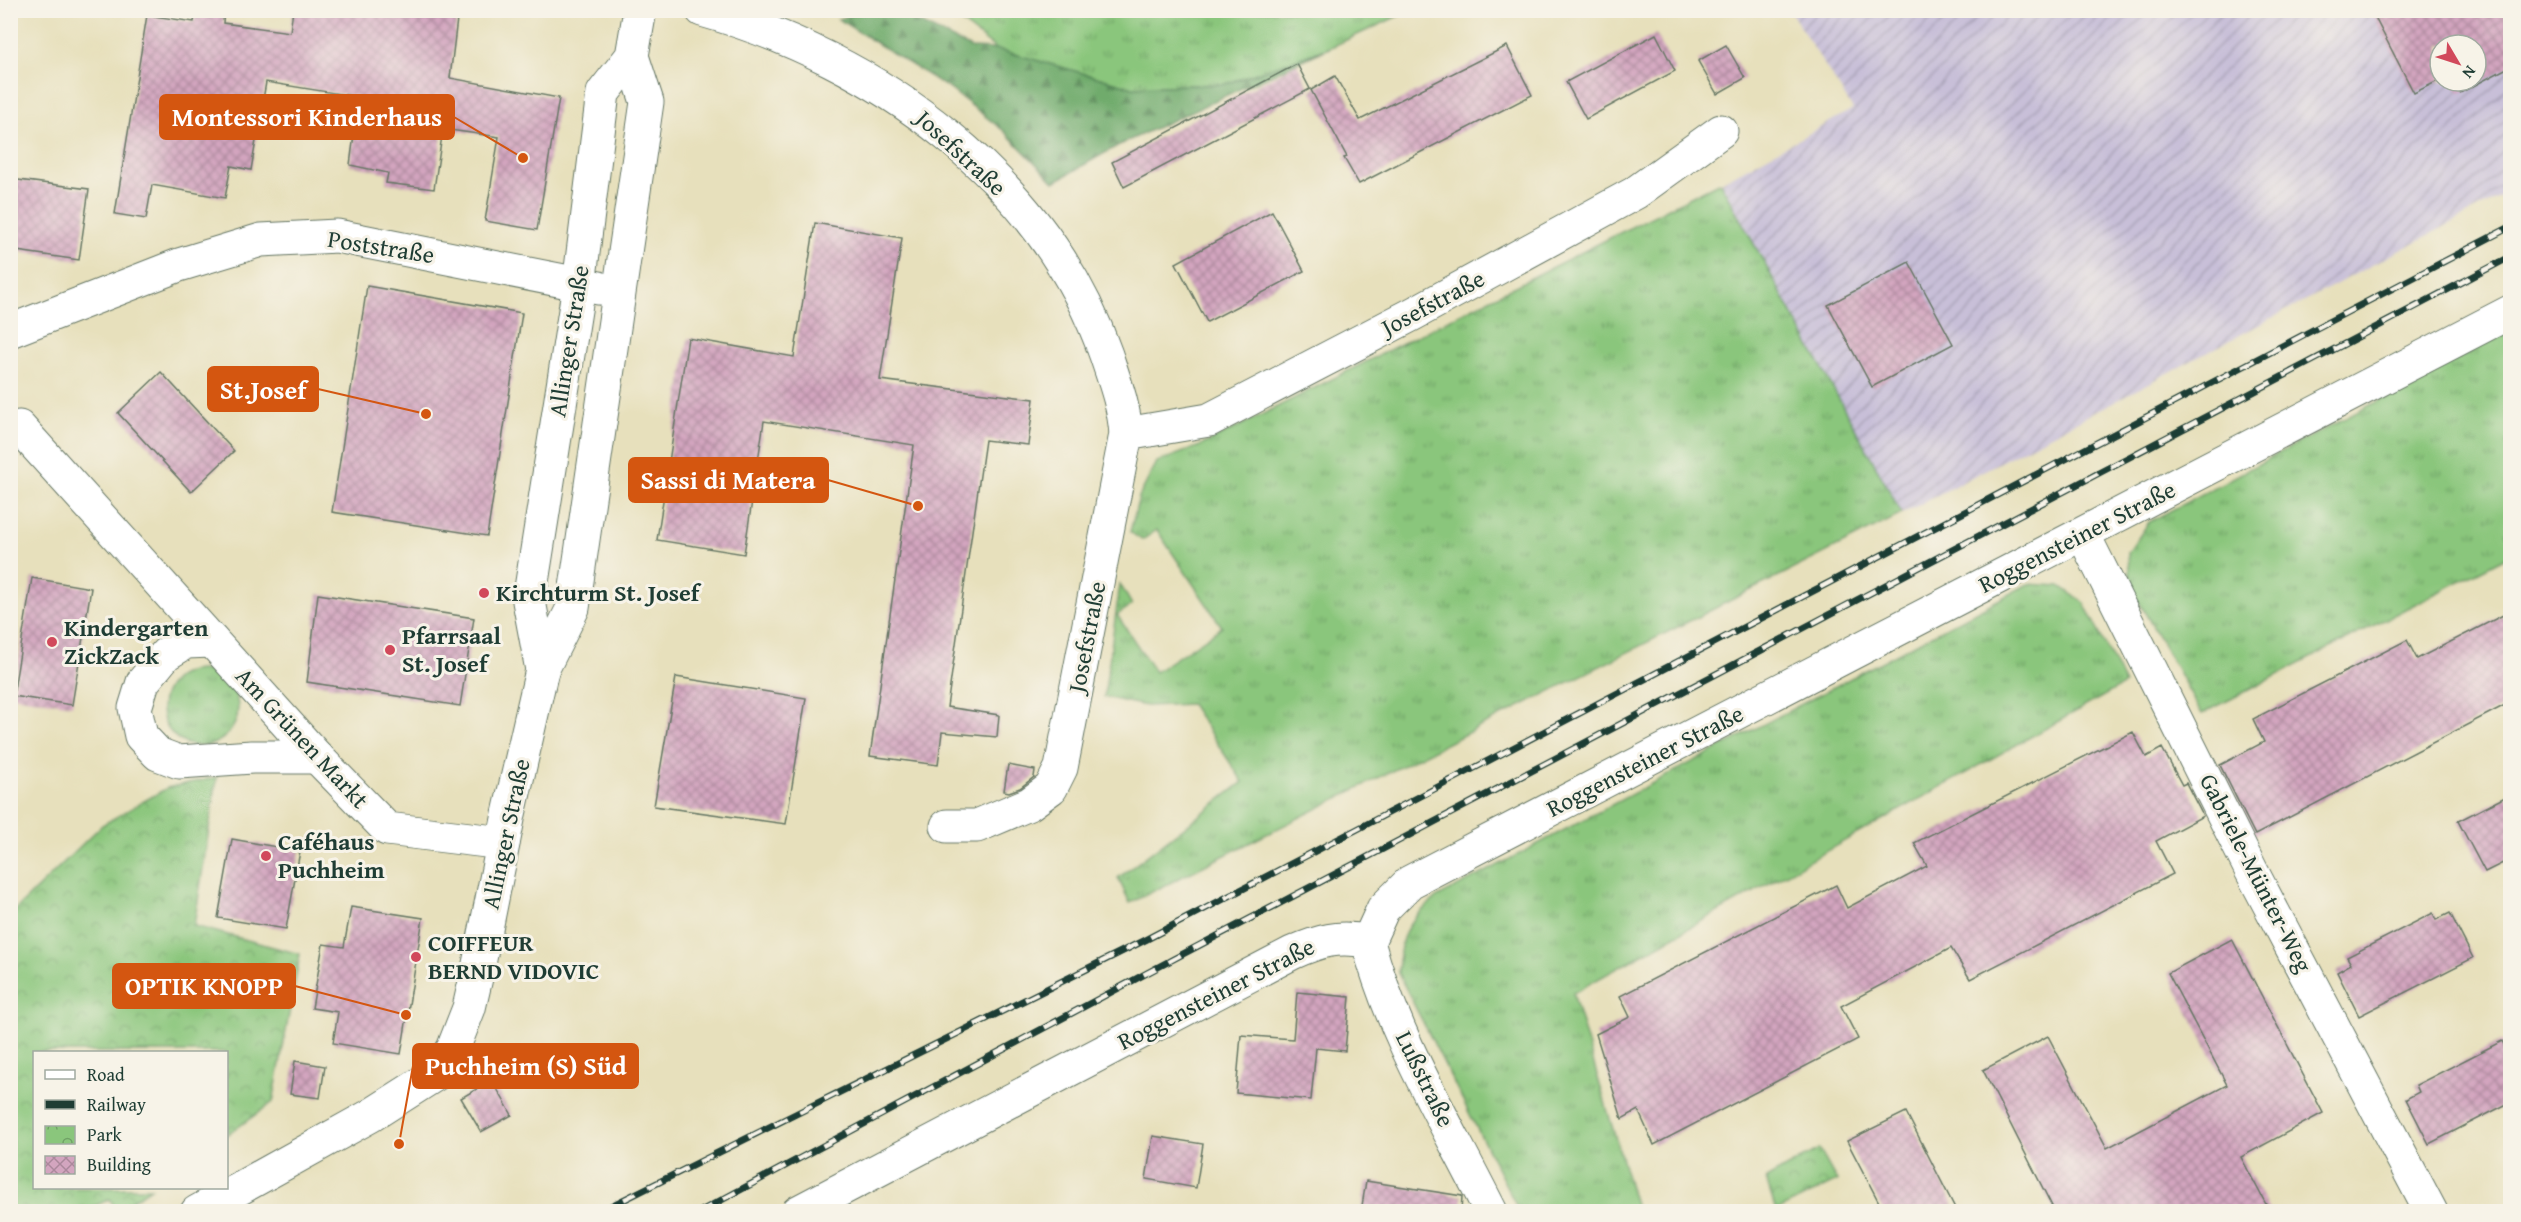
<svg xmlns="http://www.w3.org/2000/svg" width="2521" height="1222" font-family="'Gentium Book Plus',serif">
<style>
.industrial{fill:url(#industrial-furrows);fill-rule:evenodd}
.grass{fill:url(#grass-tufts);stroke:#548258;stroke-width:1.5}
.forest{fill:url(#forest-firs);stroke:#477450;stroke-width:1.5}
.park{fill:url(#park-crowns);stroke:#548258;stroke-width:1.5}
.building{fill:url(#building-cross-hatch)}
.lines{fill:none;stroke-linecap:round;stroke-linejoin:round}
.minor-casing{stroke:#657664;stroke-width:35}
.tertiary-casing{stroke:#657664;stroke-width:35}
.minor{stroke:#fff;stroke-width:33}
.tertiary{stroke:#fff;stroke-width:33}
.rail-casing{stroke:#1f3d34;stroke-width:7}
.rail{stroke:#f7f3e8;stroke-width:4.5;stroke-dasharray:14;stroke-linecap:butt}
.poi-dot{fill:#d1495b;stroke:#f7f3e8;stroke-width:2}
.labels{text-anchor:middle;stroke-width:6;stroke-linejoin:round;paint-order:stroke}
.street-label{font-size:24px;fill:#1f3d34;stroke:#f7f3e8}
.poi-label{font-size:24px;font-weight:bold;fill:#1f3d34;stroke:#f7f3e8;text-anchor:start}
.leader{fill:none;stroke:#d45610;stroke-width:2}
.callout-dot{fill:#d45610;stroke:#f7f3e8;stroke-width:2}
.callout{fill:#d45610;stroke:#d45610;stroke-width:2}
.callout-label{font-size:26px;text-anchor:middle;font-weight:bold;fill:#fff}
</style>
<defs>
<pattern id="industrial-furrows" width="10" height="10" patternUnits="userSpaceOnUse" patternTransform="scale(1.5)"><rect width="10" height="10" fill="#c8bfd8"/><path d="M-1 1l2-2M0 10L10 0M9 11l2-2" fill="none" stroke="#a29cb0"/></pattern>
<pattern id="grass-tufts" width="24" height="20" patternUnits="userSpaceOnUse" patternTransform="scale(1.5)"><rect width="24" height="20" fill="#8ac67c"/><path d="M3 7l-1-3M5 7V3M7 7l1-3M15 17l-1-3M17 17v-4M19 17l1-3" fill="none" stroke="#70a266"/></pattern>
<pattern id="forest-firs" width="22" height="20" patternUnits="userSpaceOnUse" patternTransform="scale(1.5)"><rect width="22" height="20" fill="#6fab6c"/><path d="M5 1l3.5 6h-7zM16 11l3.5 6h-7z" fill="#5b8c5a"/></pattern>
<pattern id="park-crowns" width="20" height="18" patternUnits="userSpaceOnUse" patternTransform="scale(1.5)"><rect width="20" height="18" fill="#8ac67c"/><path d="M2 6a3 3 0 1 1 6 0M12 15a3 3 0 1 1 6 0" fill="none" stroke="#70a266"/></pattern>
<pattern id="building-cross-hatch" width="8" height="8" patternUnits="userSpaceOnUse" patternTransform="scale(1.5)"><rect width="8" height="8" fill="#d3a5bf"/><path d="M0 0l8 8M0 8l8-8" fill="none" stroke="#ab889c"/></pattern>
</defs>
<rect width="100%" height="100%" fill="#f7f3e8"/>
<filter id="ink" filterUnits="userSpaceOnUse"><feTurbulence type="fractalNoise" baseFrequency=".0167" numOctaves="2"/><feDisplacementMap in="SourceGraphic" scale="12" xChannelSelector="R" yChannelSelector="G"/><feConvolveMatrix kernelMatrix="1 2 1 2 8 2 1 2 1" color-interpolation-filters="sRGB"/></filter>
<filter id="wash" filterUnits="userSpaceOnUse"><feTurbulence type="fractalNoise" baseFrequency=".008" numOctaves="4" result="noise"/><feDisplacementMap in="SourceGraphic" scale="24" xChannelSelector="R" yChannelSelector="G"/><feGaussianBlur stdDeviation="1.35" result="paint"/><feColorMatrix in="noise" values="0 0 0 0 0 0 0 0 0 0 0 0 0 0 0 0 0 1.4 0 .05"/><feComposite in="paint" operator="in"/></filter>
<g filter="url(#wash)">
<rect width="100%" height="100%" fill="#e7e0bc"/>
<path class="industrial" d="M1790,11H2510V192L1902,514L1721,182L1853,109ZM2440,45H2476V81H2440Z"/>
<g class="grass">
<path d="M947,11H1409L1329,48L1225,84L1132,87L996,49Z"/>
<path d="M1720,182L1902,514L1130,903L1118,878L1243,782L1191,704L1146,706L1104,697L1120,584L1132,605L1117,615L1155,672L1222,627L1157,530L1142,540L1130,532L1139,497L1157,462L1200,446Z"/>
<path d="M2510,331V555L2202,714L2130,586L2128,553L2149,522Z"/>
<path d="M2028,584L2060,586L2084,603L2125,684L1573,993L1637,1211H1519L1398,973C1401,932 1404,926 1436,898Z"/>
<circle cx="200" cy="708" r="38"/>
</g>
<path class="forest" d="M865,11H896L971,48L996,49L1132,87L1225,84L1329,48L1119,145L1054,182L1004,131L950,89L838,19Z"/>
<g class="park">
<path d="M217,777L194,926L300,954L273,1102L227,1135L226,1052H34V1188H151L116,1211L110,1199L84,1211H11V914L102,825L167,788Z"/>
<path d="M1819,1149L1837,1181L1776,1211L1766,1179Z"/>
</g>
<g id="blocks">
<g class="building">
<path d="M196,10H224L223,23L290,32L293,10H392L457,19L450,78L559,98L537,230L485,221L499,137L443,129L434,189L386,183L388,173L350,165L359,97L266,82L251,170L231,166L225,198L152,185L146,219L115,214L147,15L194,22Z"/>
<path d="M2371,10H2511V66L2460,93L2453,81H2476V45H2440V80L2414,93Z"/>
<path d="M1656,34L1675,71L1586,119L1566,82Z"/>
<path d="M1726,45L1745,78L1717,94L1698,61Z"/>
<path d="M1507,46L1532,95L1359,184L1344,158L1347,157L1311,90L1335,76L1360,120Z"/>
<path d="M1297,64L1310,89L1124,187L1112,162Z"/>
<path d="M10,179L89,189L79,260L10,250Z"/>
<path d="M1272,211L1304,271L1207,322L1176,263Z"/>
<path d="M815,223L902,238L880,380L1034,399L1028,445L985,440L947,707L999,715L997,737L942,732L938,765L870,756L914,445L764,421L744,554L657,540L688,338L794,357Z"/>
<path d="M1909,262L1953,344L1872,387L1828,305Z"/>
<path d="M367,286L522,313L487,536L332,512Z"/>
<path d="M161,372L234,451L191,492L118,413Z"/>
<path d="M32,578L91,588L72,705L13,696Z"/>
<path d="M318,594L474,618L460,706L307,682Z"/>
<path d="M2511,611V702L2255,835L2220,765L2264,742L2253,719L2407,640L2417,659Z"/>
<path d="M676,677L806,698L786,824L654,806Z"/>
<path d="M2133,732L2146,757L2162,748L2182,785L2186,783L2203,816L2156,841L2173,874L1970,979L1951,948L1841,1006L1858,1039L1654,1145L1638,1110L1622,1119L1596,1034L1630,1017L1620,996L1836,885L1847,908L1927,866L1914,843Z"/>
<path d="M1008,765L1035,770L1034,777L1020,788L1009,792L1004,791Z"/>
<path d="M2511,794V859L2485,872L2458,821Z"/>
<path d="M232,839L300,851L286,929L218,918Z"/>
<path d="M351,907L423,918L401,1054L333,1043L338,1012L312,1008L323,944L344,947Z"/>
<path d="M2433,913L2436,920L2450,913L2473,958L2359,1016L2337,972L2351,964L2347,957Z"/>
<path d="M2232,939L2323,1113L2241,1157L2270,1212H2055L1983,1070L2048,1036L2107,1148L2227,1085L2168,973Z"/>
<path d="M1297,992L1350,997L1345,1051L1316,1048L1311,1100L1236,1093L1241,1035L1293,1039Z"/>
<path d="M2502,1041L2511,1058V1102L2429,1144L2406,1099L2419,1092L2416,1085Z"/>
<path d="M295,1061L325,1066L320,1098L290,1094Z"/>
<path d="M492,1080L512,1115L481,1132L461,1098Z"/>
<path d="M1906,1112L1957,1212H1884L1847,1141Z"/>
<path d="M1153,1136L1203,1144L1196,1188L1146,1179Z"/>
<path d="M1366,1181L1462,1196L1461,1212H1361Z"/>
</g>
</g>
</g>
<g filter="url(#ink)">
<use href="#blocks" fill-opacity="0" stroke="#657664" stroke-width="1.5"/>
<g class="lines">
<g class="minor-casing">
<g id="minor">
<path d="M702,10C877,59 1045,179 1106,355C1115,382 1124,406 1126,434L1061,768L1051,788L1029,804L977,826H947"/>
<path d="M10,331L179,265L261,240L337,236L599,288"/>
<path d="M19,427L317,757L387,829L503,843"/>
<path d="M1126,434L1209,420L1413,314L1635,193L1721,131"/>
<path d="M2083,534L2251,870L2431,1212"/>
<path d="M212,641L186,642L166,654L143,682L135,708L141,736L158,754L179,762L252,757H317"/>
<path d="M542,670L529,601L579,285L603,93L632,56L640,10"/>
<path d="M197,1212L370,1116L436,1074L453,1049L469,1008L478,969L509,814L542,670L573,608L647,102L632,56"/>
<path d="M798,1212L1292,953C1319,941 1339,935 1368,942"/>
</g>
</g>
<g class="tertiary-casing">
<path id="tertiary" d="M1491,1212C1447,1124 1393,1036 1368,942L1383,909L1410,882L2510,312"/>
</g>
<use href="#minor" class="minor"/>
<use href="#tertiary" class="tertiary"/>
<g class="rail-casing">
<g id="rail">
<path d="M599,1212L1147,939L2510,227"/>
<path d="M699,1212L1162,965L2510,257"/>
</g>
</g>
<use href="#rail" class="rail"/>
</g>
</g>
<g class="poi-dot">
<circle cx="484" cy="593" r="6"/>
<circle cx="52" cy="642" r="6"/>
<circle cx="390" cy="650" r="6"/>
<circle cx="266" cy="856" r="6"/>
<circle cx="416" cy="957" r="6"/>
</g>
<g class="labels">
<g class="street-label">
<text transform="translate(961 153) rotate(43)" y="8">Josefstraße</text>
<text transform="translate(381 247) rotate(9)" y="8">Poststraße</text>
<text transform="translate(1433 303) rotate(-28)" y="8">Josefstraße</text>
<text transform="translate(569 341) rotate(-81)" y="8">Allinger Straße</text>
<text transform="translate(2077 537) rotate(-27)" y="8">Roggensteiner Straße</text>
<text transform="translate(1087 637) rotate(-79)" y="8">Josefstraße</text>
<text transform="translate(302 738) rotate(47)" y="8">Am Grünen Markt</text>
<text transform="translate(1645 761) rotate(-27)" y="8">Roggensteiner Straße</text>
<text transform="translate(506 834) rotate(-78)" y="8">Allinger Straße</text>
<text transform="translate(2256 873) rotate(63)" y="8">Gabriele-Münter-Weg</text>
<text transform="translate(1216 994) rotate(-27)" y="8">Roggensteiner Straße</text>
<text transform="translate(1425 1079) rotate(64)" y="8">Lußstraße</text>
</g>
<g class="poi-label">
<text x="496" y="601">Kirchturm St. Josef</text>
<text x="64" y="636">Kindergarten<tspan x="64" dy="28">ZickZack</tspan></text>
<text x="402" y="644">Pfarrsaal<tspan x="402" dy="28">St. Josef</tspan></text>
<text x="278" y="850">Caféhaus<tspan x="278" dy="28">Puchheim</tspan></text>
<text x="428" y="951">COIFFEUR<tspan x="428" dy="28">BERND VIDOVIC</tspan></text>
</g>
</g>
<path class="leader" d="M523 158L454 117M426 414L318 389M918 506L828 480M406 1015L295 986M399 1144L413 1066"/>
<g class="callout-dot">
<circle cx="523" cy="158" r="6"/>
<circle cx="426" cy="414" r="6"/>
<circle cx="918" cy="506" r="6"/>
<circle cx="406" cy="1015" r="6"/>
<circle cx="399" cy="1144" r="6"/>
</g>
<g class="callout">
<rect x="160" y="95" width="294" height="44" rx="6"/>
<rect x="208" y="367" width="110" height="44" rx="6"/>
<rect x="629" y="458" width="199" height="44" rx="6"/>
<rect x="113" y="964" width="182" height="44" rx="6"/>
<rect x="413" y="1044" width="225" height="44" rx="6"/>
</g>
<g class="callout-label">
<text x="307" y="126">Montessori Kinderhaus</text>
<text x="263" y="399">St.Josef</text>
<text x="728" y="489">Sassi di Matera</text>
<text x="204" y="995">OPTIK KNOPP</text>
<text x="526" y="1075">Puchheim (S) Süd</text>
</g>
<rect width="2521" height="1222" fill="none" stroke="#f7f3e8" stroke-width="36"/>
<rect x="33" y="1051" width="195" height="138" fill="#f7f3e8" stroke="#a1aaa0" stroke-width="1.5"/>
<rect x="45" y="1070" width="30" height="9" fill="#ffffff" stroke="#a1aaa0" stroke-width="1.5"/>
<text x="87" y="1081" font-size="18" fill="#1f3d34">Road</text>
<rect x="45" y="1100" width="30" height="9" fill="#1f3d34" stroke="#a1aaa0" stroke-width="1.5"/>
<text x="87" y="1111" font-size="18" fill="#1f3d34">Railway</text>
<rect x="45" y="1126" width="30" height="18" fill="url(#park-crowns)" stroke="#a1aaa0" stroke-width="1.5"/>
<text x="87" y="1141" font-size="18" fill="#1f3d34">Park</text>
<rect x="45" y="1156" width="30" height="18" fill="url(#building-cross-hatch)" stroke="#a1aaa0" stroke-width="1.5"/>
<text x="87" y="1171" font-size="18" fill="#1f3d34">Building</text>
<g transform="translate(2458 63) rotate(129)"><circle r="28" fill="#f7f3e8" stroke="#a1aaa0" stroke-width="1.5"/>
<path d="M0-4.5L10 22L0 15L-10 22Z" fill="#d1495b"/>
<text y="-9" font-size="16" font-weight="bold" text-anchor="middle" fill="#1f3d34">N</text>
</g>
</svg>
